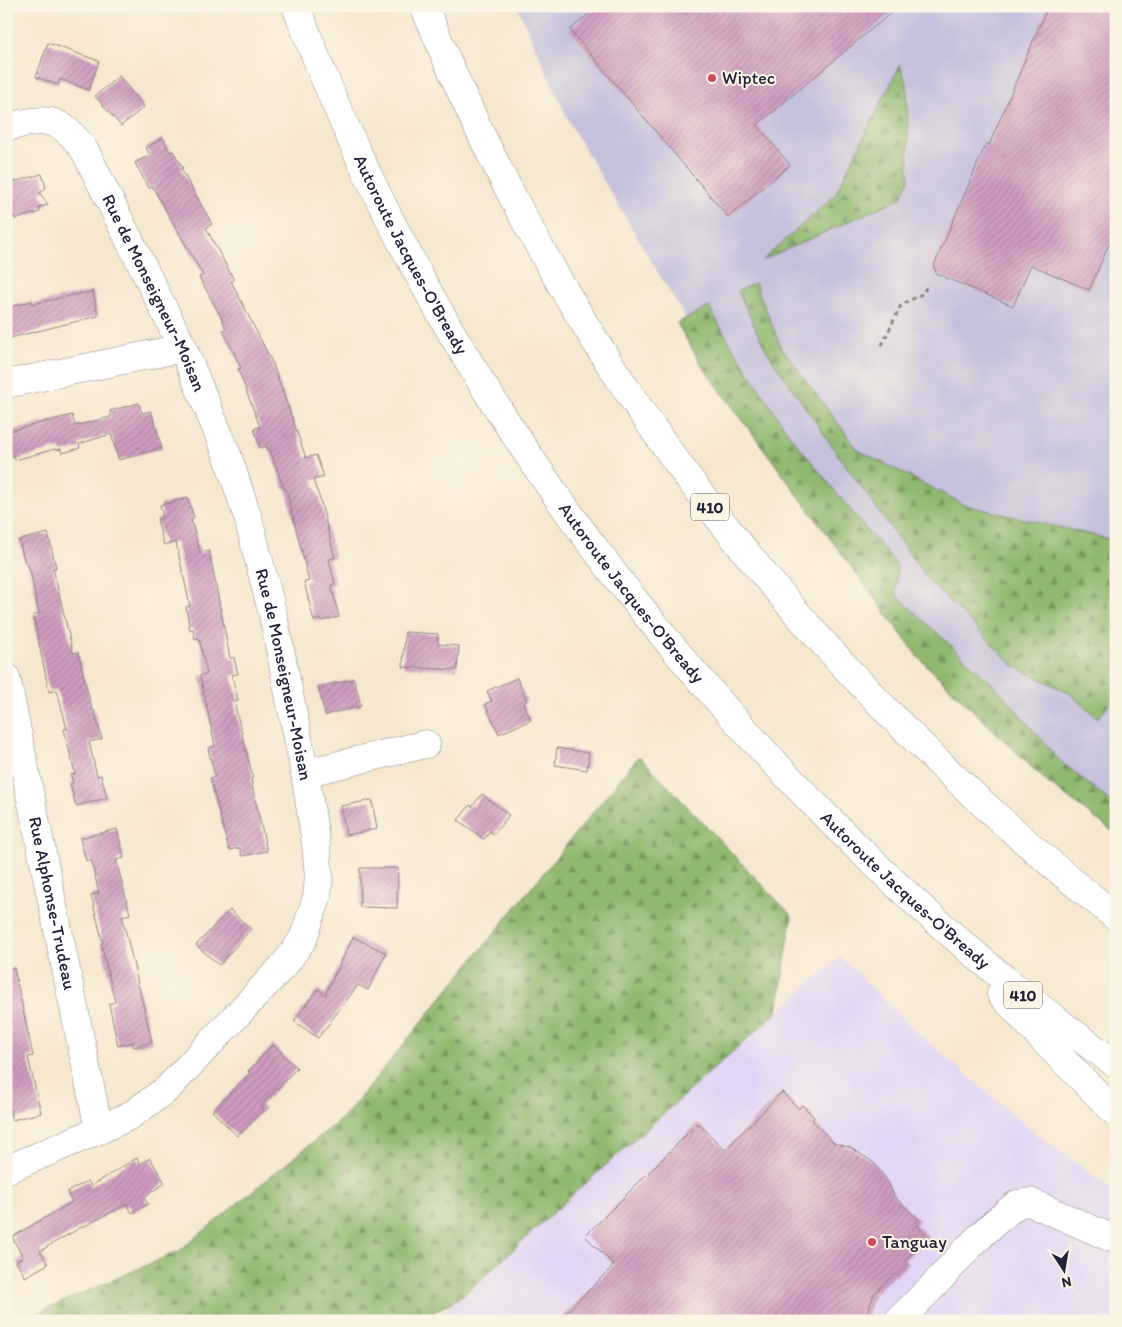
<svg xmlns="http://www.w3.org/2000/svg" width="1122" height="1327" font-family="Itim,sans-serif">
<style>
.built{fill:#e1d4f4}
.industrial{fill:#c5c0db}
.forest{fill:url(#forest-firs);stroke:#596d55}
.building{fill:url(#building-hatch)}
.lines{fill:none;stroke-linecap:round;stroke-linejoin:round}
.minor-casing{stroke:#8c8585;stroke-width:29}
.highway-casing{stroke:#8c8585;stroke-width:29}
.path{stroke:#8c8585;stroke-width:3;stroke-dasharray:4 4;stroke-linecap:butt}
.minor{stroke:#fff;stroke-width:28}
.highway{stroke:#fff;stroke-width:28}
.poi-dot{fill:#d1495b;stroke:#fcf5e5;stroke-width:2}
.labels{text-anchor:middle;stroke-width:4;stroke-linejoin:round;paint-order:stroke}
.shield{fill:#fcf5e5;stroke:#63616e;stroke-width:1}
.shield-label{font-size:16px;font-weight:bold;fill:#22223b}
.poi-label{font-size:18px;fill:#22223b;stroke:#fcf5e5;text-anchor:start}
.street-label{font-size:18px;fill:#22223b;stroke:#fcf5e5}
</style>
<defs>
<pattern id="forest-firs" width="22" height="20" patternUnits="userSpaceOnUse" patternTransform="scale(1.25)"><rect width="22" height="20" fill="#90b86f"/><path d="M5 1l3.5 6h-7zM16 11l3.5 6h-7z" fill="#75955c"/></pattern>
<pattern id="building-hatch" width="6" height="6" patternUnits="userSpaceOnUse" patternTransform="scale(1.25)"><rect width="6" height="6" fill="#d09cbf"/><path d="M-1 1l2-2M0 6l6-6M5 7l2-2" fill="none" stroke="#a87f9c"/></pattern>
</defs>
<rect width="100%" height="100%" fill="#fcf5e5"/>
<filter id="ink" filterUnits="userSpaceOnUse"><feTurbulence type="fractalNoise" baseFrequency=".02" numOctaves="2"/><feDisplacementMap in="SourceGraphic" scale="10" xChannelSelector="R" yChannelSelector="G"/><feConvolveMatrix kernelMatrix="1 2 1 2 8 2 1 2 1" color-interpolation-filters="sRGB"/></filter>
<filter id="wash" filterUnits="userSpaceOnUse"><feTurbulence type="fractalNoise" baseFrequency=".0096" numOctaves="4" result="noise"/><feDisplacementMap in="SourceGraphic" scale="20" xChannelSelector="R" yChannelSelector="G"/><feGaussianBlur stdDeviation="1.12" result="paint"/><feColorMatrix in="noise" values="0 0 0 0 0 0 0 0 0 0 0 0 0 0 0 0 0 1.4 0 .05"/><feComposite in="paint" operator="in"/></filter>
<g filter="url(#wash)">
<rect width="100%" height="100%" fill="#f6e8cf"/>
<path class="built" d="M840,956L920,1035L1036,1134L1116,1192V1321H433Z"/>
<path class="industrial" d="M517,6H1116V824L890,602L712,363L571,126Z"/>
<g class="forest">
<path d="M900,65L907,84L909,180L901,198L763,260L835,195Z"/>
<path d="M755,283L781,347L858,450L965,505L1109,539L1116,538V696L1098,718L1069,693L1014,666L928,580L839,456L766,350L738,291Z"/>
<path d="M709,307L730,343L789,434L869,533L897,565L896,595L998,689L1059,760L1116,806V834L1047,782L919,658L703,367L677,323Z"/>
<path d="M639,756L792,916L777,1012L567,1200L465,1294L419,1321H19L179,1251L345,1116Z"/>
</g>
<g id="blocks">
<g class="building">
<path d="M598,6H899L757,125L790,165L728,217L570,30Z"/>
<path d="M1048,6H1116V228L1089,290L1031,265L1013,306L935,273L936,270L933,268L986,144L989,145Z"/>
<path d="M48,43L99,61L89,90L60,79L58,85L36,77Z"/>
<path d="M119,76L144,107L121,126L95,96Z"/>
<path d="M163,138L170,152L173,151L183,168L181,169L212,224L206,228L234,280L231,281L273,364L306,458L316,455L324,477L313,480L320,499L335,558L329,559L335,584L331,585L339,617L321,621V619L314,621L304,582L309,581L286,489H284L270,450L268,451L267,446L260,448L254,429L260,427L238,369L241,368L223,330L226,329L220,315L199,277L203,275L152,186L149,188L135,163L150,155L146,148Z"/>
<path d="M42,174L46,188L40,193L48,205L39,207L40,212L15,219L14,216L6,219V184Z"/>
<path d="M93,291L98,316L6,339V308L32,301V304Z"/>
<path d="M139,403L142,413L151,411L162,448L119,460L111,434L79,444L80,448L62,453L61,449L56,450L55,449L15,460L14,456L6,458V432L72,415L75,426L111,417L110,411Z"/>
<path d="M188,498L194,518L191,519L200,553L209,551L230,658H234L238,674L232,675L238,701L234,702L253,778L251,779L254,795L267,851L242,856L240,848L229,850L210,778L215,777L208,748L215,746L200,675L207,674L199,638L195,639L193,629L190,630L186,607L190,606L176,542L164,545L157,519L163,517L160,505Z"/>
<path d="M48,533L56,568H53L73,653L78,652L92,710H94L102,739L89,742L97,776L101,775L107,798L76,806L70,784L73,783L71,775L75,774L64,729H67L57,690L49,692L33,615L39,614L31,574L27,563H25L19,540Z"/>
<path d="M405,632L438,634V644L459,646L457,670L403,667Z"/>
<path d="M517,678L527,701L523,703L531,720L499,734L485,704L492,701L487,691Z"/>
<path d="M354,679L361,706L325,715L318,687Z"/>
<path d="M557,748L589,753L587,770L555,765Z"/>
<path d="M482,794L509,815L494,834L490,831L484,839L458,820L470,805L472,807Z"/>
<path d="M372,800L377,829L346,835L341,806Z"/>
<path d="M117,829L124,858L116,860L130,914L122,916L152,1042L134,1047L133,1042L118,1046L109,1004L115,1002L101,943H103L91,895L99,893L91,860L86,861L80,838Z"/>
<path d="M360,868H398L397,908L360,907Z"/>
<path d="M230,910L251,929L219,965L196,945Z"/>
<path d="M353,937L386,953L368,990L358,985L318,1038L294,1021L318,989L325,995Z"/>
<path d="M14,968L33,1056L28,1057L41,1113L12,1120L6,1097V969Z"/>
<path d="M273,1045L297,1068L261,1105L264,1109L237,1136L212,1111L250,1073L248,1071Z"/>
<path d="M782,1092L799,1109L802,1105L814,1117L812,1120L834,1143L851,1148L873,1162L888,1182L894,1196L919,1220L915,1224L929,1237L905,1260L908,1264L896,1276L894,1274L874,1294L865,1321H558L614,1265L585,1236L698,1123L725,1150Z"/>
<path d="M137,1158L140,1164L150,1158L165,1183L144,1197L148,1204L132,1213L127,1204L85,1226V1225L40,1251L48,1264L25,1277L16,1261L23,1257L12,1237L72,1202L67,1192L88,1181L91,1186Z"/>
</g>
</g>
</g>
<g filter="url(#ink)">
<use href="#blocks" fill-opacity="0" stroke="#8c8585" stroke-width="1"/>
<g class="lines">
<g class="minor-casing">
<g id="minor">
<path id="s1" d="M6,127C47,118 59,115 85,151L183,348L228,457L248,518L273,615L305,773L316,845L319,877L317,897L303,939L285,964L167,1089L131,1115L99,1130L6,1170"/>
<path d="M6,384L183,348"/>
<path id="s2" d="M6,677L99,1130"/>
<path d="M305,773L426,744"/>
<path d="M898,1321L938,1281L968,1248L993,1224L1017,1204L1030,1202L1116,1240"/>
</g>
</g>
<g class="highway-casing">
<g id="highway">
<path id="s3" d="M296,6C384,241 514,457 675,650C805,805 950,947 1116,1064"/>
<path d="M424,6C573,372 807,672 1116,917"/>
<path d="M1001,994L1047,1044L1116,1113"/>
</g>
</g>
<path class="path" d="M882,345L901,305L924,293L926,287"/>
<use href="#minor" class="minor"/>
<use href="#highway" class="highway"/>
</g>
</g>
<g class="poi-dot">
<circle cx="712" cy="78" r="5"/>
<circle cx="872" cy="1242" r="5"/>
</g>
<g class="labels">
<g class="shield">
<rect x="691" y="493.5" width="38" height="27" rx="4"/>
<rect x="1004" y="981.5" width="38" height="27" rx="4"/>
</g>
<g class="shield-label">
<text x="710" y="513">410</text>
<text x="1023" y="1001">410</text>
</g>
<g class="poi-label">
<text x="722" y="84">Wiptec</text>
<text x="882" y="1248">Tanguay</text>
</g>
<g class="street-label">
<text dy="6" stroke="none"><textPath href="#s3" startOffset="274">Autoroute Jacques-O'Bready</textPath></text>
<text dy="6" stroke="none"><textPath href="#s1" startOffset="249">Rue de Monseigneur-Moisan</textPath></text>
<text dy="6" stroke="none"><textPath href="#s3" startOffset="679">Autoroute Jacques-O'Bready</textPath></text>
<text dy="6" stroke="none"><textPath href="#s1" startOffset="654">Rue de Monseigneur-Moisan</textPath></text>
<text dy="6" stroke="none"><textPath href="#s3" startOffset="1084">Autoroute Jacques-O'Bready</textPath></text>
<text dy="6" stroke="none"><textPath href="#s2" startOffset="231">Rue Alphonse-Trudeau</textPath></text>
</g>
</g>
<rect width="1122" height="1327" fill="none" stroke="#fcf5e5" stroke-width="25"/>
<g transform="translate(1064 1270) rotate(168)" stroke="#fcf5e5" stroke-width="4" paint-order="stroke">
<path d="M0-4L9 19L0 12L-9 19Z" fill="#22223b"/>
<text y="-8" font-size="14" font-weight="bold" text-anchor="middle" fill="#22223b">N</text>
</g>
</svg>
